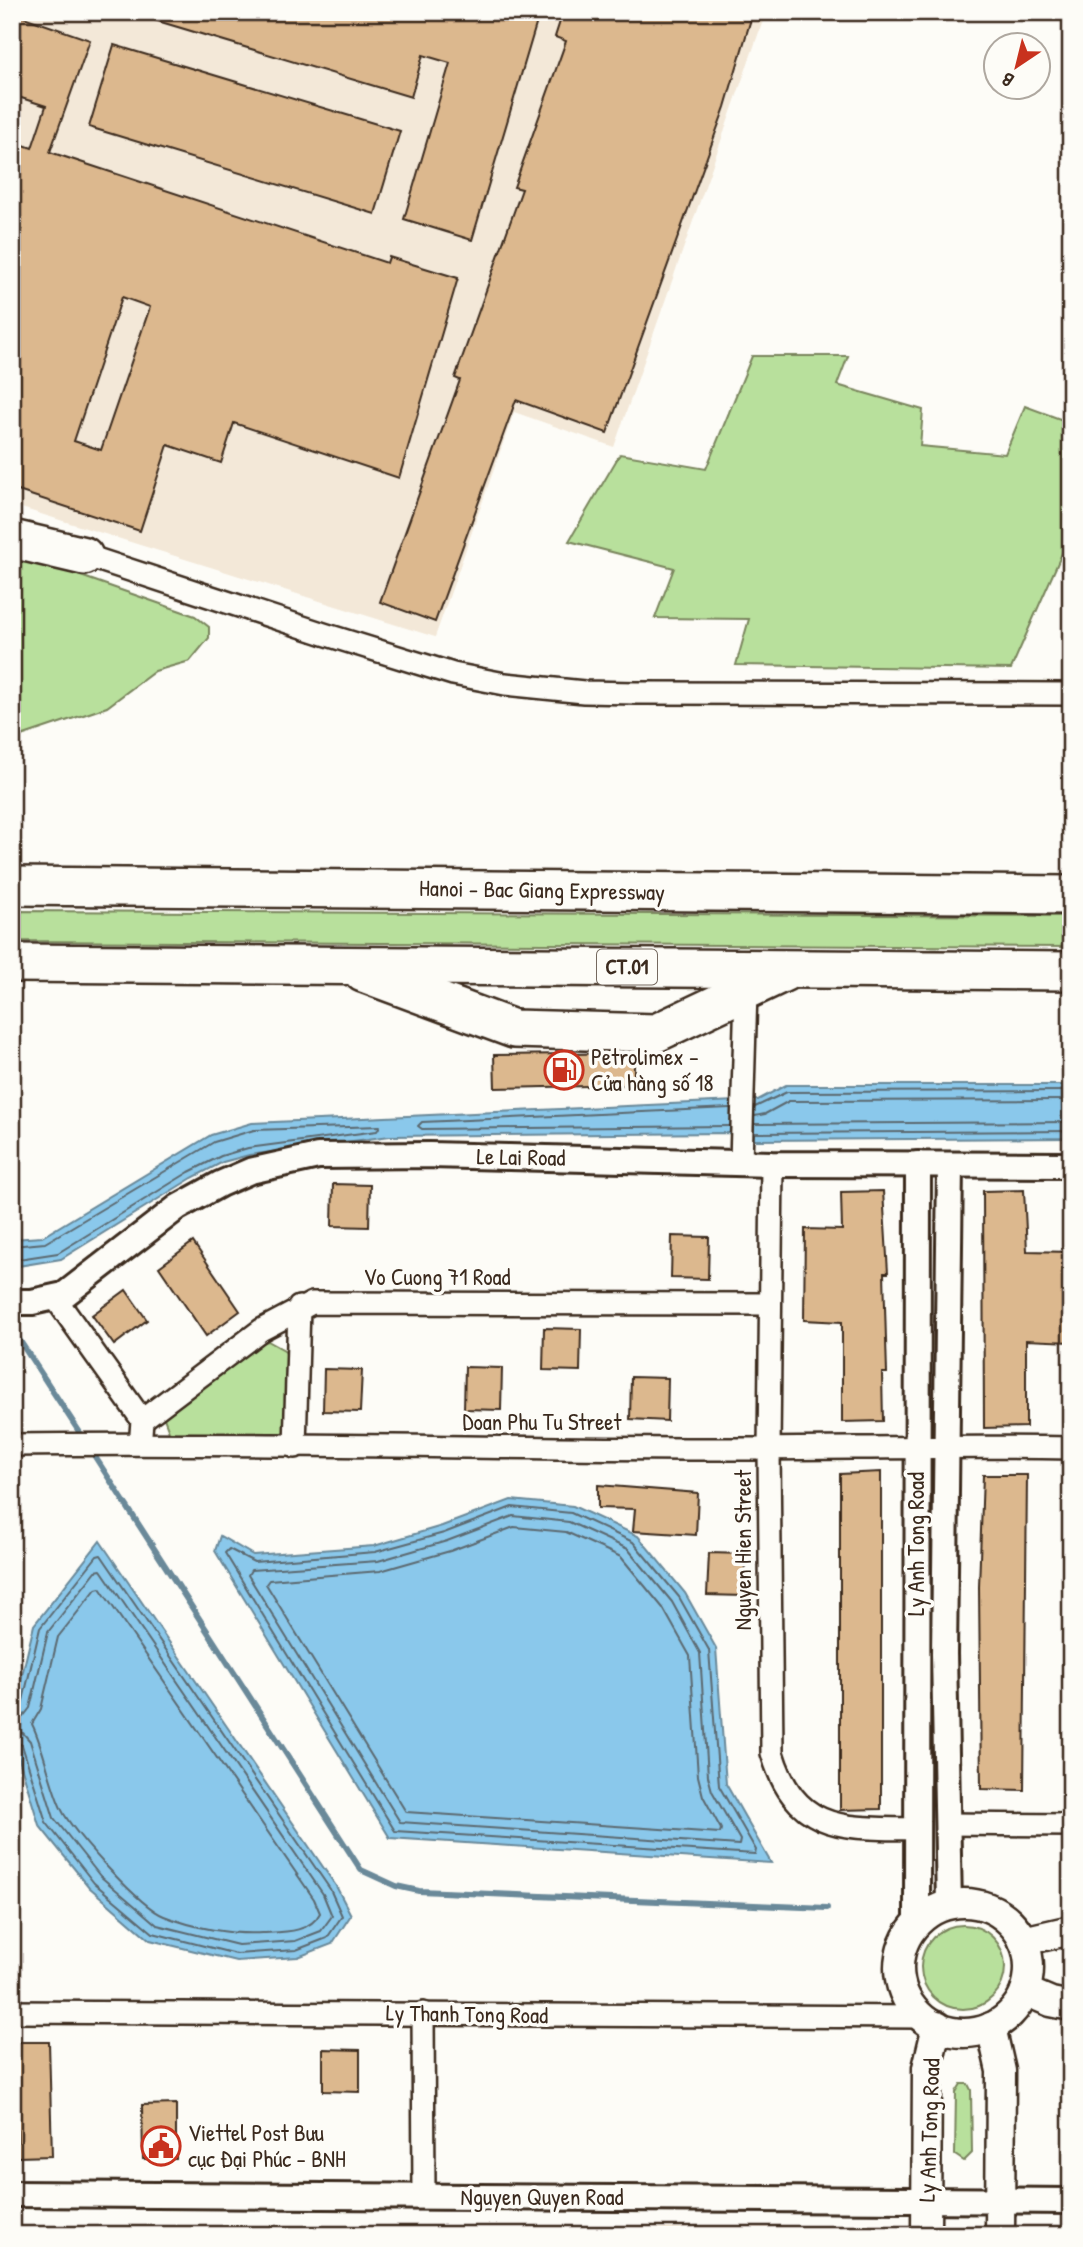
<svg xmlns="http://www.w3.org/2000/svg" width="1083" height="2247" font-family="'Patrick Hand',sans-serif">
<style>
.built{fill:#f3e8d8}
.green{fill:#b8e09c;stroke:#7a855d;stroke-width:2}
.water{fill:#8ac8eb;stroke:#6a8999;stroke-width:2}
.lines{fill:none;stroke-linecap:round;stroke-linejoin:round}
.shore{stroke:#5b6970;stroke-width:2}
.stream{stroke:#6a8999;stroke-width:6}
.building{fill:#dcb88e;stroke:#3b2a1e;stroke-width:2;fill-rule:evenodd}
.minor-casing{stroke:#3b2a1e;stroke-width:26}
.tertiary-casing{stroke:#3b2a1e;stroke-width:30}
.secondary-casing{stroke:#3b2a1e;stroke-width:33}
.motorway-casing{stroke:#3b2a1e;stroke-width:42}
.minor{stroke:#fdfcf7;stroke-width:21}
.tertiary{stroke:#fdfcf7;stroke-width:24}
.secondary{stroke:#fdfcf7;stroke-width:28}
.motorway{stroke:#fdfcf7;stroke-width:37}
.labels{text-anchor:middle;stroke-width:7;stroke-linejoin:round;paint-order:stroke}
.shield{fill:#fdfcf7;stroke:#75695f;stroke-width:2}
.shield-label{font-size:21px;font-weight:bold;fill:#3b2a1e}
.street-label{font-size:23px;fill:#3b2a1e;stroke:#fdfcf7}
.poi-label{font-size:23px;fill:#3b2a1e;stroke:#fdfcf7;text-anchor:start}
</style>
<rect width="100%" height="100%" fill="#fdfcf7"/>
<filter id="ink" filterUnits="userSpaceOnUse"><feTurbulence type="fractalNoise" baseFrequency=".0143" numOctaves="2"/><feDisplacementMap in="SourceGraphic" scale="14" xChannelSelector="R" yChannelSelector="G"/><feConvolveMatrix kernelMatrix="1 2 1 2 8 2 1 2 1" color-interpolation-filters="sRGB"/></filter>
<g filter="url(#ink)">
<g class="built">
<path d="M12,12H766L614,447L514,412L435,637L12,505Z"/>
<path d="M869,2226L879,2235H12V2229L143,2233Z"/>
</g>
<g class="green">
<path d="M752,356H848L837,385L923,410L920,446L1005,454L1025,406L1071,423V533L1011,669L736,665L749,619L655,618L674,568L569,541L620,454L706,469Z"/>
<path d="M12,552L195,616L209,627V638L190,661L155,671L107,707L12,739Z"/>
<path d="M12,911L1071,916V947L12,941Z"/>
<path d="M268,1341L284,1350L290,1360L286,1431L276,1436L175,1435L169,1431L164,1418L166,1414L258,1344Z"/>
<circle cx="963" cy="1967" r="42"/>
<path d="M961,2084H968L971,2090L972,2153L964,2161L955,2155L956,2092Z"/>
</g>
<g class="water">
<path d="M786,1085H1071V1138L753,1140L731,1133L390,1136L249,1155L223,1162L192,1178L61,1259L12,1267V1239L42,1237L211,1135L252,1123L758,1100Z"/>
<path d="M511,1500L573,1506L638,1536L685,1593L716,1648L726,1784L771,1863L390,1838L215,1551L220,1536L253,1555L374,1546L442,1526Z"/>
<path d="M100,1541L336,1886L351,1915L332,1944L298,1957L236,1961L150,1940L89,1887L39,1825L12,1736V1717L34,1625Z"/>
</g>
<g class="lines">
<g class="shore">
<path d="M755,1107L787,1092L1071,1091"/>
<path d="M755,1116L765,1114L789,1101L1071,1100"/>
<path d="M754,1124L1071,1122"/>
<path d="M730,1126L422,1129L418,1126L422,1122L730,1108"/>
<path d="M754,1133L1071,1131"/>
<path d="M12,1246L45,1243L214,1142L254,1130L380,1126L377,1131L248,1148L221,1156L189,1172L58,1253L12,1260"/>
<path d="M512,1507L571,1513L633,1542L679,1597L709,1650L719,1786L756,1850L755,1854L395,1831L225,1553L229,1549L254,1562L375,1552L444,1533Z"/>
<path d="M513,1516L569,1522L628,1549L672,1602L700,1653L708,1776L712,1791L740,1840L739,1845L400,1822L248,1575L251,1570L378,1561L447,1541Z"/>
<path d="M514,1527L566,1532L621,1557L663,1608L690,1656L698,1776L703,1796L721,1829L720,1833L406,1812L266,1584L269,1580L380,1571L450,1551Z"/>
<path d="M100,1588L314,1899L320,1913C310,1933 283,1932 263,1933C232,1935 194,1928 164,1916C139,1906 79,1838 64,1814C51,1792 45,1750 32,1724L41,1709L58,1637L96,1589Z"/>
<path d="M12,1710L22,1705L40,1628L97,1556L101,1555L330,1889L342,1916L327,1938L296,1950L236,1954L153,1933L94,1883L46,1822L22,1745L12,1740"/>
<path d="M12,1719L23,1717L30,1708L48,1632L96,1571L101,1570L323,1894L332,1916L321,1931L295,1941L238,1945L157,1925L100,1876L54,1818L30,1741L23,1733L12,1731"/>
</g>
<g class="stream">
<path d="M12,1329L84,1439"/>
<path d="M90,1449L361,1870L396,1886L419,1891L827,1908"/>
</g>
</g>
<g class="building">
<path d="M142,12H517L538,18L472,240L404,219L450,63L423,55L411,97L141,16Z"/>
<path d="M563,12H753L725,107L607,433L516,400L435,622L380,602L460,380L455,378L522,189L514,187L566,41L555,37Z"/>
<path d="M12,13L90,40L50,152L387,263L389,257L458,278L399,478L234,423L221,463L168,445L140,531L12,489V257L21,230L12,229V141L32,148L46,106L12,95ZM122,297L150,307L101,450L74,441Z"/>
<path d="M114,45L400,131L375,214L89,127Z"/>
<path d="M634,1053V1085L495,1088L494,1055Z"/>
<path d="M333,1184L370,1185L369,1227L332,1226Z"/>
<path d="M1024,1190L1027,1251L1071,1252V1342L1026,1340V1427L984,1428L983,1191Z"/>
<path d="M883,1191L888,1273H884L887,1373H882L883,1421L842,1422V1322L804,1320L805,1229L842,1230L841,1192Z"/>
<path d="M672,1236L709,1237L708,1279L671,1278Z"/>
<path d="M193,1242L240,1311L206,1336L159,1267Z"/>
<path d="M126,1290L147,1320L114,1345L92,1315Z"/>
<path d="M544,1328L581,1329L580,1371L543,1370Z"/>
<path d="M465,1367L502,1368L501,1410L464,1409Z"/>
<path d="M324,1369L362,1370L360,1412L323,1411Z"/>
<path d="M631,1377L668,1378L667,1421L630,1419Z"/>
<path d="M881,1472V1809L840,1810V1474Z"/>
<path d="M983,1475H1027L1024,1790L981,1789L979,1587Z"/>
<path d="M598,1485L698,1493L696,1535L633,1531L635,1509L598,1508Z"/>
<path d="M709,1553L745,1554L744,1596L707,1595Z"/>
<path d="M16,2042H49L52,2156L18,2157Z"/>
<path d="M323,2049L360,2050V2092L323,2091Z"/>
<path d="M176,2104V2159H143L142,2105Z"/>
</g>
<g class="lines">
<g class="minor-casing">
<g id="minor">
<path d="M75,552L324,634L453,674L505,684L584,692L636,693L1071,694"/>
<path d="M741,1162L746,991"/>
<path d="M772,1164L769,1450L772,1753C796,1833 844,1828 916,1829"/>
<path d="M56,1299L142,1420L141,1434"/>
<path d="M142,1420L261,1330L312,1303L770,1304"/>
<path d="M12,1445C237,1442 463,1448 688,1449C816,1450 943,1445 1071,1448"/>
<path d="M295,1447L299,1307"/>
<path d="M948,1824L1071,1825"/>
<path d="M12,2012L922,2017"/>
<path d="M423,2013L424,2196"/>
</g>
</g>
<g class="tertiary-casing">
<g id="tertiary">
<path d="M12,1302H32L64,1295L178,1207L220,1184L250,1171L318,1156L430,1155L772,1164L1071,1165"/>
<path d="M949,1905L944,1654L950,1165"/>
<path d="M917,1923L918,1164"/>
<path d="M12,2194L1071,2201"/>
</g>
</g>
<g class="secondary-casing">
<g id="secondary">
<circle cx="964" cy="1968" r="65"/>
<path d="M1023,1941L1071,1930"/>
<path d="M1025,1991L1051,2002L1071,2006"/>
<path d="M991,2027L1001,2071L1000,2235"/>
<path d="M926,2235L927,2068L937,2026"/>
</g>
</g>
<g class="motorway-casing">
<g id="motorway">
<path d="M12,539L84,556"/>
<path d="M12,886L1071,895"/>
<path d="M12,963L1071,971"/>
<path d="M363,973L514,1029L656,1033L785,972"/>
</g>
</g>
<use href="#minor" class="minor"/>
<use href="#tertiary" class="tertiary"/>
<use href="#secondary" class="secondary"/>
<use href="#motorway" class="motorway"/>
</g>
</g>
<defs>
<g id="fuel-ring" transform="scale(2.0125)"><circle r="9.5" fill="#fdfcf7" stroke="#c8321e" stroke-width="1.5"/><path d="M-5.5-6h7V0h2V4h1.3V-2.5L3-4.5l.8-.8L6-3V5H2.5V1h-1V6h-7ZM-4.2-4.7v3.2H.2V-4.7Z" fill="#c8321e"/></g>
<g id="civic-ring" transform="scale(2.0125)"><circle r="9.5" fill="#fdfcf7" stroke="#c8321e" stroke-width="1.5"/><path d="M-.6-6.5H3V-4.5H.6V-3L4-1V1h2V6H-6V1h2V-1L-.6-3ZM-1.2 2.5V6h2.4V2.5Z" fill="#c8321e"/></g>
</defs>
<g fill-rule="evenodd">
<use href="#fuel-ring" x="564" y="1070"/>
<use href="#civic-ring" x="161" y="2146"/>
</g>
<g class="labels">
<rect class="shield" x="597" y="949.5" width="60" height="35" rx="5"/>
<g class="shield-label">
<text x="627" y="974">CT.01</text>
</g>
<g class="street-label">
<text transform="translate(542 890) rotate(1)" y="8">Hanoi - Bac Giang Expressway</text>
<text transform="translate(521 1157) rotate(1)" y="8">Le Lai Road</text>
<text x="437" y="1285">Vo Cuong 71 Road</text>
<text x="542" y="1430">Doan Phu Tu Street</text>
<text transform="translate(916 1544) rotate(-90)" y="8">Ly Anh Tong Road</text>
<text transform="translate(743 1550) rotate(-90)" y="8">Nguyen Hien Street</text>
<text transform="translate(467 2014) rotate(1)" y="8">Ly Thanh Tong Road</text>
<text transform="translate(929 2130) rotate(-88)" y="8">Ly Anh Tong Road</text>
<text x="542" y="2205">Nguyen Quyen Road</text>
</g>
<g class="poi-label">
<text x="591" y="1065">Petrolimex –<tspan x="591" dy="26">Cửa hàng số 18</tspan></text>
<text x="188" y="2141">Viettel Post Bưu<tspan x="188" dy="26">cục Đại Phúc - BNH</tspan></text>
</g>
</g>
<rect width="1083" height="2247" fill="none" stroke="#fdfcf7" stroke-width="42"/>
<rect x="21" y="21" width="1041" height="2205" fill="none" stroke="#3b2a1e" stroke-width="2.5" filter="url(#ink)"/>
<g transform="translate(1017 66) rotate(215)"><circle r="33" fill="#fdfcf7" stroke="#afa8a0" stroke-width="2"/>
<path d="M0-5L12 26L0 18L-12 26Z" fill="#c8321e"/>
<text y="-10" font-size="19" font-weight="bold" text-anchor="middle" fill="#3b2a1e">B</text>
</g>
</svg>
